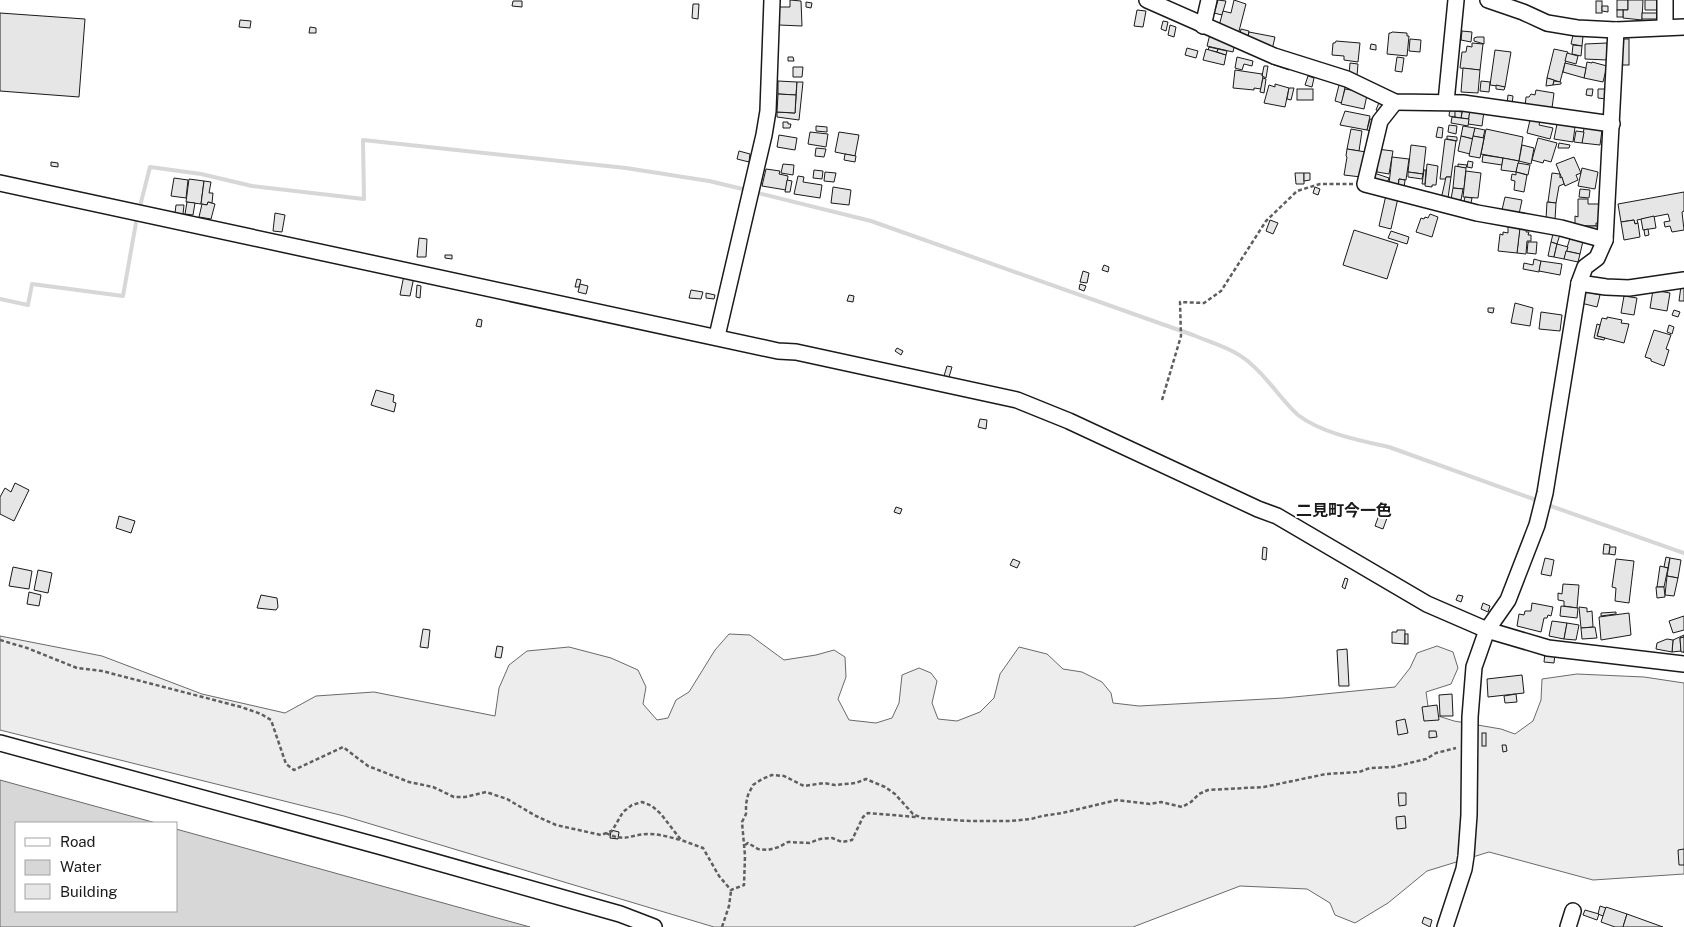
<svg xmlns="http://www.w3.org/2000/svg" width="1684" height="927" font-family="'Public Sans','Noto Sans JP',sans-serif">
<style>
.built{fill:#ededed;stroke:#6a6a6a}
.water{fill:#d7d7d7;stroke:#6a6a6a}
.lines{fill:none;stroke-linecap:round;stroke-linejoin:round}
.stream{stroke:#d7d7d7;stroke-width:4}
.building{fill:#e6e6e6;stroke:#1a1a1a}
.minor-casing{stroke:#1a1a1a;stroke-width:18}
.path{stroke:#5f5f5f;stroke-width:2.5;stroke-dasharray:4 2.5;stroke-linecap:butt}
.minor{stroke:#fff;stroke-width:15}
.labels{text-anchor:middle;stroke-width:4;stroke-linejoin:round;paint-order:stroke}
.quarter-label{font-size:16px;font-weight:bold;fill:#1a1a1a;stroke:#fff}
</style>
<rect width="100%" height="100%" fill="#fff"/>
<path class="built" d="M729,634L750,635L784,660L816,655L834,650L845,657L846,677L838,699L849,720L876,723L892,718L899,703L902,675L919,668L931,673L937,681L932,703L938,719L957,721L980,712L994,698L1000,674L1019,647L1047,654L1063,669L1082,672L1102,682L1111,693L1113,703L1139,706L1284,698L1395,687L1410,668L1417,653L1437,646L1453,652L1458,668L1451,684L1426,692L1429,713L1454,721L1501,729L1515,734L1533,721L1541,700L1542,679L1577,674L1644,677L1684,683V874L1593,880L1489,852L1427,871L1388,903L1355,923L1335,915L1330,903L1307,889L1240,886L1133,927H714L344,816L0,730V636L102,656L202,694L285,713L316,696L374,692L495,716L499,688L509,665L527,651L569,647L611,658L638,670L646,687L643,704L657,720L668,718L676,700L689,692L715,650Z"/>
<path class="water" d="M0,780L156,823H16V911H176V829L530,927H0Z"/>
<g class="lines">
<g class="stream">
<path d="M754,192L871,221L1193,335C1212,343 1235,349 1251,364C1269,379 1281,400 1298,415C1321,433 1361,441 1389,447L1539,501"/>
<path d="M139,210L150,167L201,174L252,186L364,199L363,140L626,168L709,181L747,190"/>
<path d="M0,299L28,305L32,284L123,296L137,217"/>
<path d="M1545,504L1684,553"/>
</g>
</g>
<g class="building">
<path d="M790,0L801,1L802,26L779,25V7H790Z"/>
<path d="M1218,0L1226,1L1222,15L1214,13Z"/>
<path d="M1234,0L1246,4L1238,35L1219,26L1223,11L1231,13Z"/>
<rect x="1617" y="0" width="11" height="10"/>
<path d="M1628,0H1643L1642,20L1623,18V10H1628Z"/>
<path d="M1645,0H1659L1658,10H1645Z"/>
<path d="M513,1H522V7L512,6Z"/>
<rect x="1596" y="1" width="6" height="12"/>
<path d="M806,2L812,3L811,8L806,7Z"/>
<path d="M693,4H699L698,19L692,18Z"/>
<path d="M1602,6H1608V12L1602,11Z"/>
<path d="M1137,10L1146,11L1143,27L1134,26Z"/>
<rect x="1617" y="10" width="6" height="7"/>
<path d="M0,13L85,19L79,97L0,91Z"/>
<rect x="1642" y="13" width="15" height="6"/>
<path d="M240,20L251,21L250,28L239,27Z"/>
<path d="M1163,21L1168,22L1166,31L1161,29Z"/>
<path d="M1170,25L1176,27L1174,37L1168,35Z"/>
<path d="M310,27L316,28V33H309Z"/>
<path d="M1241,29L1249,31L1247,41L1239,39Z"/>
<path d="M1462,31L1472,32L1471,42L1461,40Z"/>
<path d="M1249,32L1275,37L1272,50L1247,41Z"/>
<path d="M1392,32L1407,33V36H1409L1407,56L1387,54L1389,33H1391Z"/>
<path d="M1210,34L1235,43L1233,52L1207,46Z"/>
<path d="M1573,35L1583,36L1582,46L1571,44Z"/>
<path d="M1477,37H1484V44L1474,41V38Z"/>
<path d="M1410,39L1421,40L1420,52L1409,51Z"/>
<rect x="1619" y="39" width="10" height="26"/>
<path d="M1336,41L1360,43L1358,62L1344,60V56L1332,55L1333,43H1335Z"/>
<path d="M1472,43L1483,44L1480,70L1460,68L1462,52H1466L1467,46L1472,47Z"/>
<path d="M1607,43V60L1585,59V44Z"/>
<path d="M1371,44L1376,45V50L1370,49Z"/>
<path d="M1573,45L1582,46L1581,56L1572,54Z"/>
<path d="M1209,47L1218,49L1217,52L1208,50Z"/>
<path d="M1187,48L1198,51L1196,58L1185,55Z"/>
<path d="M1206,49L1226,55L1224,65L1203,60Z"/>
<path d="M1218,49L1227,51L1226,55L1217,52Z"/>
<path d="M1554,49L1568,52L1560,82L1547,78Z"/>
<path d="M1495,50L1511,52L1505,87L1490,85Z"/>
<path d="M1567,53L1578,56L1576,64L1565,61Z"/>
<path d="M788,57H793L794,61H788Z"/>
<path d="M1237,57L1253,61L1252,66L1244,64L1242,70L1235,68Z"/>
<path d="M1397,57L1404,58L1402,72L1395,71Z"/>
<path d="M1273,59L1291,65L1289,70L1271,64Z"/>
<path d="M1587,62L1592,63V62L1607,66L1603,82L1584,78Z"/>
<path d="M1350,63L1358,64L1357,76L1349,75Z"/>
<path d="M1565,63L1586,68L1584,78L1563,72Z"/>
<path d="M1264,66H1268L1266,78L1262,76Z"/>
<path d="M793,67H803L802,77H793Z"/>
<path d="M1463,68L1480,70L1478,93L1461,92Z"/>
<path d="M1235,70L1262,74V76H1263L1261,89L1254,88V90L1233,88Z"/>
<path d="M1308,76L1314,78L1312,87L1305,85Z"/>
<path d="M1263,78L1266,79L1264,93L1260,92Z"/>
<path d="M1547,78L1554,80L1553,85L1546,86Z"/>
<path d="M778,81L797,82L796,95L778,94Z"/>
<path d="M1481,81L1490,82L1489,92L1480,91Z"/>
<path d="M1554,81L1561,82V84L1553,85Z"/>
<path d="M797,82H803L799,120L777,117V112L795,113Z"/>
<path d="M1275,84L1289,88L1285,107L1264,103L1269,85L1275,87Z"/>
<path d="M1339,85L1345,87L1342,103L1335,101Z"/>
<path d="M1496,85L1505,87L1504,90L1496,89Z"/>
<path d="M1289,88H1294L1291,100L1287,99Z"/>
<rect x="1297" y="89" width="16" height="11"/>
<path d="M1345,89L1363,92L1367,95L1364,109L1341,104Z"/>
<path d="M1587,89H1593L1592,96L1586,95Z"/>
<path d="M1598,89H1606V99L1598,98Z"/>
<path d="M1536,90L1554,93L1552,108L1550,107V111L1525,107L1526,97H1529L1531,94L1535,95Z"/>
<path d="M778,94L796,95L795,113L777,112Z"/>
<path d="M1508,95L1513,96L1512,105L1507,104Z"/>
<path d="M1380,100L1387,103L1382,112L1376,110Z"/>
<path d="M1463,107L1470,109L1469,119L1461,118Z"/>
<path d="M1450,108L1456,109L1455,117L1449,116Z"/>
<path d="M1470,109L1484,111L1482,126L1468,124Z"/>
<path d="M1345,111L1370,116L1367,130L1340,125Z"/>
<path d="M1455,111L1462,112L1461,118L1455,117Z"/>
<path d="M1452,117L1469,119L1468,126L1451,123Z"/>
<path d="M1370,119L1376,120L1371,131L1367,130Z"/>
<path d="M1530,120L1540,121L1539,125L1553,128L1550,139L1527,133Z"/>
<path d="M783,122H788V124H791L790,128H783Z"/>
<path d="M1564,122L1567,123V126L1575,127L1573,142L1554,139L1557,124L1564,125Z"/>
<path d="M1449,125L1457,126L1456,134L1448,132Z"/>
<path d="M816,126L827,127V132L816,131Z"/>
<path d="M1463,126L1475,128L1473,139L1461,136Z"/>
<path d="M1438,127L1443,128L1442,138L1436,137Z"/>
<path d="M1475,128L1485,130L1483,138L1473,136Z"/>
<path d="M1584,128L1602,130L1600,145L1582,143Z"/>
<path d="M1351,129L1362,131L1359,151L1347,149Z"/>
<path d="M1486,129L1523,137L1519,161L1481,154Z"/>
<path d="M1576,131L1584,132L1582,143L1574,142Z"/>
<path d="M810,132L828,134L826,147L808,144Z"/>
<path d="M839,132L859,135L855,156L835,152Z"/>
<path d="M779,135L797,138L795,150L777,147Z"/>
<path d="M1447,136L1457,137V141L1447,139Z"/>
<path d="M1461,136L1473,139L1470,154L1458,151Z"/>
<path d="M1473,136L1484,138L1480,158L1469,156Z"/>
<path d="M1538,138L1557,143L1551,162L1544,160L1543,163L1532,160Z"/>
<path d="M1445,139L1456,141L1451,177H1446V179H1440Z"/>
<path d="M1559,143L1570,145L1569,148H1558Z"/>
<path d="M1411,145L1426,147L1423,174L1408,172Z"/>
<path d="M1522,145L1534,148L1531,164L1519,161Z"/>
<path d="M816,148L826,149L824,157L815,156Z"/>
<path d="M1347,149L1366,152L1361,177L1344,175L1347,157L1346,156Z"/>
<path d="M1377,149L1393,151L1389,174L1377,172V168H1374Z"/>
<path d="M739,151L750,154L749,162L737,159Z"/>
<path d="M845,154L856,156L855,162L844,160Z"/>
<path d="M1483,155L1503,158L1502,165L1482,162Z"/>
<path d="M1392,157L1409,159L1406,180L1399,179L1398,185L1389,184Z"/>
<path d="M1574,157L1581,173L1576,175L1578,180L1565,186L1556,164Z"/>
<path d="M1503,158L1519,161L1516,172L1501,170Z"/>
<path d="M1468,161L1473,162L1472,168L1467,167Z"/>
<path d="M51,162L58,163V167L51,166Z"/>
<path d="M1518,163L1530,165L1528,175L1516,172Z"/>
<path d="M783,164L794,165L793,175L781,173Z"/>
<path d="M1427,164L1438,166L1436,185H1432V187L1425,186Z"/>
<path d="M1458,164L1467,165L1466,168L1458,167Z"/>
<path d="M1455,166L1466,168L1464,189L1453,188Z"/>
<path d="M1582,168L1598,172L1595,189L1578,186Z"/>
<path d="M766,169L780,171L779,174L788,176L786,190L762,186Z"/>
<path d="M814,170L823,171L822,179L813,178Z"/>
<path d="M1424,170H1426L1425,184H1422Z"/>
<path d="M1466,171L1481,173L1478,198L1463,197Z"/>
<path d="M825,172L836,173L834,182L824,181Z"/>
<path d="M1371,172L1389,178L1386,186L1369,181Z"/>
<path d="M1408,172L1423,174L1422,179L1408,177Z"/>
<path d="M1516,172L1527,175L1524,192L1514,190L1515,181L1511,180L1512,174L1516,175Z"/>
<path d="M1295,173H1304V184H1296Z"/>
<path d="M1304,173H1310V180L1304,181Z"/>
<path d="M1552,173L1560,174V178L1562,177L1564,184L1559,186L1556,203L1548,202Z"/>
<path d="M798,176L804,177L803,182L822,185L820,198L794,194Z"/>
<path d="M1446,177H1451L1448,198H1445L1442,195Z"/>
<path d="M174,178L188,180L186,198L171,196Z"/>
<path d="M189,179L204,181L201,204L186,202Z"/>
<path d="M1399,179L1405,180L1404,189H1398Z"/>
<path d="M787,180L792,181L790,192H785Z"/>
<path d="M204,181L211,182L209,193H213L212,203L208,202L207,205L201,204Z"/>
<path d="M833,187L851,190L849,205L831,203Z"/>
<path d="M1315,187L1320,189L1318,195L1313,193Z"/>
<path d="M1453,188L1463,189L1461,200L1451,199Z"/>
<path d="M1580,189L1590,190L1589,198L1579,197Z"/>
<path d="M1684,192V211L1682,212L1684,230L1672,232L1670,226L1665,227L1664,222L1670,221L1668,214L1637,220L1638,223L1635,224L1634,220L1621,222L1618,204Z"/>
<path d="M1386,195L1398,198L1391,229L1379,226Z"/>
<path d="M1465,197L1472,198L1471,203L1464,201Z"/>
<path d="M1505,197L1522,200L1519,214L1502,210Z"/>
<path d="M1578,199H1588V204H1601V223H1596V226H1575V216L1578,217Z"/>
<path d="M187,202L195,203L193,215L185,214Z"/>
<path d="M208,202L215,204L211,219L199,217L202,204L207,205Z"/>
<path d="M1547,202L1556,203L1555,220L1546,219Z"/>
<path d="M176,205H184L183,214L175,213Z"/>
<path d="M275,213L285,215L282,232L273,231Z"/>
<path d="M1430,214L1438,217L1432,237L1416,232L1421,218L1424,219L1425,217L1428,218Z"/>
<path d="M1654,216L1656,228L1643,230L1641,219Z"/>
<path d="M1270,220L1278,223L1273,234L1266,231Z"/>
<path d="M1634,220L1635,224L1638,223L1640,237L1624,240L1621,222Z"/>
<path d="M1520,225H1527L1526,232H1529L1528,235H1531V241H1527L1526,254L1517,253Z"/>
<path d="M1508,226L1520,228L1517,253L1498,251L1500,234L1503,235V232L1508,233Z"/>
<path d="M1574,226H1596L1599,227L1597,234Z"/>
<path d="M1648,229L1649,235L1645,236L1644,230Z"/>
<path d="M1354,230L1398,244L1387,279L1343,265Z"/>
<path d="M1554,230L1561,231L1557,244L1551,242Z"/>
<path d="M1391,231L1409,237L1407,244L1388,238Z"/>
<path d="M419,238L427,239L426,257H417Z"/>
<path d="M1570,238L1583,241L1580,254L1566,251Z"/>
<path d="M1528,242H1537L1536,254L1527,253Z"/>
<path d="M1551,242L1557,244L1554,257L1548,256Z"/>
<path d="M1557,244L1568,247L1564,259L1554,257Z"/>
<path d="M1566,251L1580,254L1578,262L1564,259Z"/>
<path d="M445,255H452V259L445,258Z"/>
<path d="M1534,259L1541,261L1539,272L1523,269L1524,263L1533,265Z"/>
<path d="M1541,261L1562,264L1560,275L1539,271Z"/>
<path d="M1104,265L1109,267L1108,272L1102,270Z"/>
<path d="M1083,271L1089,273L1087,283L1080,282Z"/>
<path d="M404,275L414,277L410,296L400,295Z"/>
<path d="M577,279L581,280L579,287H575Z"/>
<path d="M580,284L588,286L586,294L578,292Z"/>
<path d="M1080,284L1086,286L1084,291L1079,289Z"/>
<path d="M417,285L421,286L420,298L416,297Z"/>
<path d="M1681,286L1684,287V301H1679Z"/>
<path d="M691,290L703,292L701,299L689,298Z"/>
<path d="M1653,290L1670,293L1667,311L1650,308Z"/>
<path d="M1584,291L1600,295L1597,307L1581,303Z"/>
<path d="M706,293L715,295L714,299L706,298Z"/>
<path d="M849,295L854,296L853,302L847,301Z"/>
<path d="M1624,296L1637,298L1634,315L1621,313Z"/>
<path d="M1515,303L1533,308L1530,326L1511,323Z"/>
<path d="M1488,308H1494L1493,313L1488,312Z"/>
<path d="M1674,310L1680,312L1678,317L1672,315Z"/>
<path d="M1541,312L1562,315L1560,331L1539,329Z"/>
<path d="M1607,317L1622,320L1621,323L1629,324L1624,343L1597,336L1602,318L1607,319Z"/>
<path d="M478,319L482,320L481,327L476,326Z"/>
<path d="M1597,324L1600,325L1597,336L1605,338L1604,340L1594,338Z"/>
<path d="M1669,325L1674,327L1672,334L1667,332Z"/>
<path d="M1654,330L1671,335L1666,349L1669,350L1664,366L1651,361V359L1645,357Z"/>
<path d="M897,348L903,351L901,355L895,351Z"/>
<path d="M947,366L952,367L949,377L944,376Z"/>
<path d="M376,390L394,395L393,402L396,403L394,412L371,405Z"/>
<path d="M980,419L987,420L986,429L978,427Z"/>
<path d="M15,483L29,490L14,521L0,514V497L5,488L11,492Z"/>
<path d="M896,507L902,509L900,514L894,512Z"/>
<path d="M1379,515L1387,518L1383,529L1375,526Z"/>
<path d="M119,516L135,521L131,533L116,528Z"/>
<path d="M1604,544L1610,545L1609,554H1603Z"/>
<path d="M1263,547L1267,548L1266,560L1262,559Z"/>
<path d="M1610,547H1616L1615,555L1609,554Z"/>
<path d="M1666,557L1670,558L1668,568L1664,567Z"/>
<path d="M1545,558L1554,560L1551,576L1541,574Z"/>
<path d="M1670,558L1681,560L1678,578L1667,576Z"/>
<path d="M1013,559L1020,562L1017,568L1010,565Z"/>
<path d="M1616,559L1634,561L1629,603L1615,601L1616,588L1612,587Z"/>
<path d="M1660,566L1668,568L1664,587H1657Z"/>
<path d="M13,567L32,571L29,589L9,586Z"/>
<path d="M38,570L52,573L48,593L34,590Z"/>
<path d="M1667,576L1678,578L1674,596L1665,595Z"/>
<path d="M1345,578L1348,579L1345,589L1342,587Z"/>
<path d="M1563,584L1579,585L1577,608L1564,606V601L1558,600V593L1562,594Z"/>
<path d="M1656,587H1664L1665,597L1657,598Z"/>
<path d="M29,592L41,595L39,606L27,604Z"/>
<path d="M261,595L277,598L278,607L276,610L257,608Z"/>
<path d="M1458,595L1463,596L1461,602L1456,600Z"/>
<path d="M1483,603L1490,606L1488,612L1481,609Z"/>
<path d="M1532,603L1553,607L1551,616L1548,615L1547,618H1544L1541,632L1517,626L1519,614L1524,615L1525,611H1531Z"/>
<path d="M1561,606L1578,608L1577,618L1560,616Z"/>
<path d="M1579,607L1587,608V612L1592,611L1593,627L1581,628Z"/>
<path d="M1616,612V614L1601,616V613Z"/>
<path d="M1629,613L1631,635L1601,640L1599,617Z"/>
<path d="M1684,616V630L1673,633L1669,621Z"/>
<path d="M1552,621L1567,623L1564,639L1549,636Z"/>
<path d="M1567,623L1579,625L1576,640L1564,639Z"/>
<path d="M1595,627L1597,638L1582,639L1581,628Z"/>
<path d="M423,629L430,630L428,648L420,647Z"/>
<path d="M1397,630H1405V644L1392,643V632H1397Z"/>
<rect x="1405" y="634" width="3" height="10"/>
<path d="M1684,635V637L1680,638L1681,651L1672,652L1673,640Z"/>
<path d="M1684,637V653V652H1681L1680,638Z"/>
<path d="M1667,639L1673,640L1672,652L1656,649L1657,643Z"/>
<path d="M497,646L503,647L501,658L495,657Z"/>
<path d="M1347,649L1349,686H1339L1337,650Z"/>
<path d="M1545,653L1555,654L1554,663L1544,662Z"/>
<path d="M1522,675L1524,693L1488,697L1487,679Z"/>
<path d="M1452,694L1453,716H1440L1439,695Z"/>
<path d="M1516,694L1517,702L1505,703L1504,696Z"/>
<path d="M1437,705L1439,720L1424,721L1422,707Z"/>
<path d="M1405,719L1408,733L1398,735L1396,721Z"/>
<path d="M1429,731H1436L1437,737L1429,738Z"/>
<rect x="1482" y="733" width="4" height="13"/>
<path d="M1502,745H1506L1507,751L1503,752Z"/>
<path d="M1398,793H1406V805L1399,806Z"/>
<path d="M1405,816L1406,828L1397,829L1396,817Z"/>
<path d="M611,830L619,832L618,839L610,838Z"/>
<path d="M1684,849V865H1679L1678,850Z"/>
<path d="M1600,906L1606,908L1603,916L1598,914Z"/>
<path d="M1606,907L1627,914L1623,927H1615L1601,922Z"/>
<path d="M1585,910L1599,914L1597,920L1583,915Z"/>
<path d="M1627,914L1663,927H1623Z"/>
<path d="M1424,917L1432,920L1430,927L1422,923Z"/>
</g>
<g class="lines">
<g class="minor-casing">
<g id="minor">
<path d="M1147,0L1274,56L1347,79L1395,102L1463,103L1612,124"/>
<path d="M1488,0L1523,12L1547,23L1577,28L1616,30"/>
<path d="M1203,26L1209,0"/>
<path d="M1665,27V0"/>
<path d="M1395,102L1380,121L1365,184L1477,213L1561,228L1605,240"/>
<path d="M1446,102L1456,0"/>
<path d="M0,183L778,351L796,352L1017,400L1069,421L1258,509L1277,516L1427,604L1487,630L1548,648L1684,664"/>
<path d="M1579,283L1606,287L1629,288L1684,280"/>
<path d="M717,336L764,135L768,111L772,0"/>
<path d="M0,743L386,848L620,914L654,927"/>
<path d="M1445,927L1464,869L1466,856L1469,815L1470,717L1474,667L1487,630L1508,600L1537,525L1545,493L1579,283L1585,267L1597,258L1605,240L1616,30L1684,27"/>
<path d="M1568,927L1573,911"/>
</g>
</g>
<g class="path">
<path d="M1162,400L1181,336L1180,302L1204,303L1221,291L1266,221L1297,191L1320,184H1353"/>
<path d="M0,640L27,648L77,668L102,671L241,707L261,714L271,720L286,764L294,770L343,747L368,766L409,782L433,787L454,797H465L486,792L507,799L536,816L556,825L601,835L612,831L623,812L632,805L642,802L652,806L661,814L681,840L703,848L719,876L731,890L744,885L745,856L742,822L746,814V804L748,795L753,785L762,779L772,775L784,776L804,786L824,783L835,785L856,783L866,779L885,787L895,794L913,814L922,818L970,821H1010L1031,819L1042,816L1062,813L1117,800L1150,804L1161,802L1182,807L1191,802L1199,794L1208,790L1264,787L1326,774L1359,772L1370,768L1393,767L1426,759L1436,753L1456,748"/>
<path d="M606,833C626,843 630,834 649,834C659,834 670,837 680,840"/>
<path d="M745,845L748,843L758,849L768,850L779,847L788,842L809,843L820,839L832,838L842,842L852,840L863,817L868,813L916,817"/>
<path d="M722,927L729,906L731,891"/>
</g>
<use href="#minor" class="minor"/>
</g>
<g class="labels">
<g class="quarter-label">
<text x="1344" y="516">二見町今一色</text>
</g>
</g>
<rect x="15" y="822" width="162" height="90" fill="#ffffff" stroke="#a3a3a3"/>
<rect x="25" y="838" width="25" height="8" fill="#ffffff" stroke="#a3a3a3"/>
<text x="60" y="847" font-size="15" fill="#1a1a1a">Road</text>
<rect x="25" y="860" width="25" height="15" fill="#d7d7d7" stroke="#a3a3a3"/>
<text x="60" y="872" font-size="15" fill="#1a1a1a">Water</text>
<rect x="25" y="884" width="25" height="15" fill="#e6e6e6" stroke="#a3a3a3"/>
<text x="60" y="897" font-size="15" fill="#1a1a1a">Building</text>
</svg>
